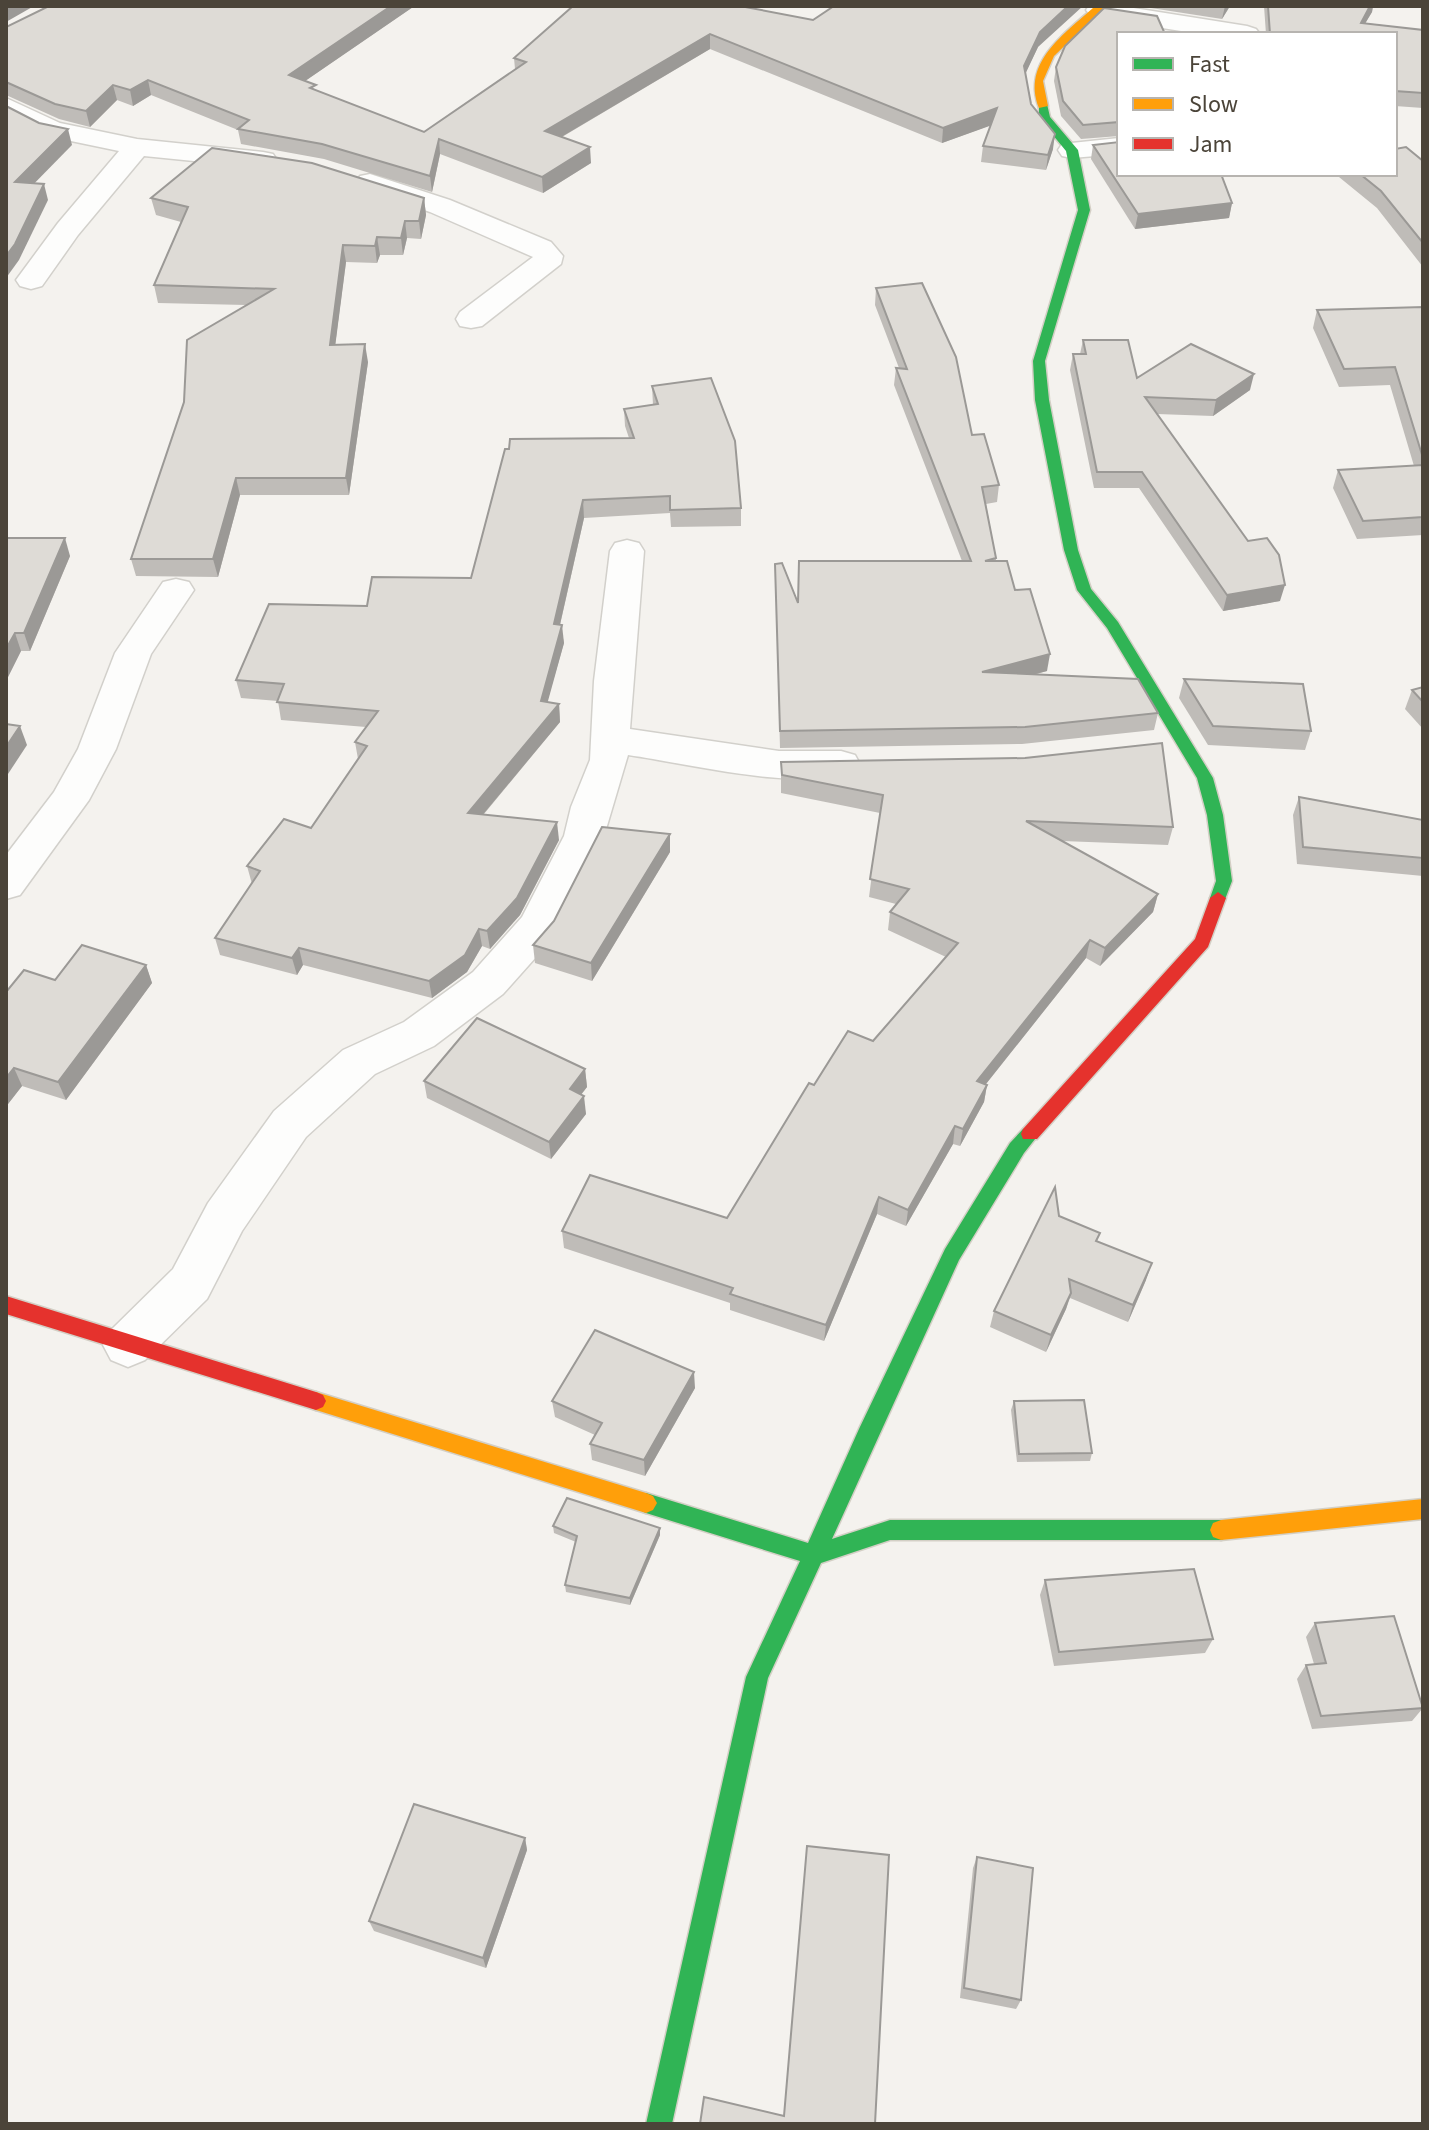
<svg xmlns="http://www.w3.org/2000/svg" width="1429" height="2130" font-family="'Source Sans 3',sans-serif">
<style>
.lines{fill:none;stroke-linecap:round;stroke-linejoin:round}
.street-casing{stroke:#d2d0cb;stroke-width:3}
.fast-casing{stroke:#d3cfc5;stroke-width:3}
.slow-casing{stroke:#d3cfc5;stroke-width:3}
.jam-casing{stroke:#d3cfc5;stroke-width:3}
.street{fill:#fdfdfc;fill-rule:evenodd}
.fast{fill:#30b455;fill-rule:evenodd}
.slow{fill:#ff9f0a;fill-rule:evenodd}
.jam{fill:#e5322d;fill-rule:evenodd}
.wall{fill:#bfbcb8}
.shaded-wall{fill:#9b9996}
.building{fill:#dedbd6;stroke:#9b9996;stroke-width:2}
</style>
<rect width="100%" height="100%" fill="#f4f2ee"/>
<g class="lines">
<g class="street-casing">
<g id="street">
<path d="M1089,6H1121L1247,26L1256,29L1260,34H1200L1099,18L1090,15L1086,10Z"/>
<path d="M6,98L60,123L137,139L263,152L273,154L277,160L273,166L263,168L144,156L78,235L42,286L31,289L20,286L16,280L58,223L119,151L42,135L6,116Z"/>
<path d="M1119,138V154L1072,158L1062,156L1058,150L1062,144Z"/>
<path d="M370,174L450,200L551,242L563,256L561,264L482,326L471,328L460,326L456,319L460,312L533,257L430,212L360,188L356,182L360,176Z"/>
<path d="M627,540L639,543L644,551L630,729L779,751H841L855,755L860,764L855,773C795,791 691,764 628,755L604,836L553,938L503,994L434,1046L375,1074L306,1137L242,1231L207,1299L145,1360L128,1367L111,1360L103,1345L111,1330L173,1269L208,1203L274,1111L343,1050L404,1022L473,972L522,917L564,836L571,807L590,760L594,681L610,551L615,543Z"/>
<path d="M176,579L189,582L194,590L151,654L116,749L89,800L20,895L6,899V855L54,792L78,749L115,653L163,582Z"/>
</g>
</g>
<g class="fast-casing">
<g id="fast">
<path d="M1039,104H1047L1050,117L1078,150L1090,210L1045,361L1049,400L1078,550L1091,589L1118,622L1213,778L1223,815L1232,881L1224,902L1218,904L1210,898L1216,881L1207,815L1197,778L1107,628L1077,590L1064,550L1035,400L1033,361L1078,210L1066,151L1039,118Z"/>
<path d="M1030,1127L1037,1129L1039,1134L1024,1153L959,1260L832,1539L890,1520H1221L1229,1523L1232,1530L1229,1537L1221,1540H890L821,1563L768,1678L672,2124H646L746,1677L800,1561L646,1513L639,1510L635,1503L639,1496L646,1493L808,1543L859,1429L945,1249L1010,1143L1023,1129Z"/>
</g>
</g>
<g class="slow-casing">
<g id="slow">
<path d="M1095,6H1106L1054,56L1043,81L1048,106L1039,108C1021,62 1065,34 1095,6Z"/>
<path d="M316,1392L646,1493L653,1496L657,1503L653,1510L646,1513L316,1410L309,1407L306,1401L309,1395Z"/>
<path d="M1423,1499V1519L1221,1540L1213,1537L1210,1530L1213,1523L1221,1520Z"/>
</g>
</g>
<g class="jam-casing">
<g id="jam">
<path d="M1218,892L1226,898L1208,947L1037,1139H1023L1021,1134L1023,1129L1195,939L1210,898Z"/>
<path d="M6,1296L316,1392L323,1395L326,1401L323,1407L316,1410L6,1314Z"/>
</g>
</g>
<use href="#street" class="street"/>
<use href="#fast" class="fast"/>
<use href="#slow" class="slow"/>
<use href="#jam" class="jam"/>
</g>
<g class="wall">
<path d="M49,6H413V7L305,81L317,91L424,132L515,69L514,58L813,20L1038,47L1025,74L1031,104L1053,149L1046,170L981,162L983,146L991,125L942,143L710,49L562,137L591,163L543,193L440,154L432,192L324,159L241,144L238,130L151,95L133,106L117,100L90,127L59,119L6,95V27Z"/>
<path d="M1138,6H1230L1222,19Z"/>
<path d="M1264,6H1373L1372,12L1365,23L1423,30V108L1395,106V34H1266Z"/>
<path d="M1119,34V136L1081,139L1061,116L1054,81L1056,67Z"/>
<path d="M1093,145L1232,203L1229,218L1135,229L1091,159Z"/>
<path d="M1423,161V267L1377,208L1339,177L1340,174H1395Z"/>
<path d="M151,198H424L426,215L421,239L407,238L403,255H380L377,263L346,262L335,345L368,362L349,495H240L218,577L136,576L131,559L246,305L158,303L154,285L181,222L156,215Z"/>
<path d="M876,288L972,435L999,485L997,502L986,504L996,558V561L1015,590L1047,671L1036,674L1158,713L1154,730L1022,744L780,748L775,564L798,602L962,561L894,385L896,368H899L875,305Z"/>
<path d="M1423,307V535L1357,539L1333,488L1338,470L1414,466L1390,385L1339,387L1313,328L1317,310Z"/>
<path d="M1083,340L1137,378L1250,390L1213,416L1157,414L1248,541L1280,601L1223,611L1139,488H1094L1070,370L1073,354H1080Z"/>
<path d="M652,386L741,508V526L671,527L670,513L584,518L560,625L564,643L547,702L559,704L560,722L484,814L559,840L520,915L490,949L482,946L467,972L432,998L303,965L297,975L220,955L215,938L252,884L247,866L311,828L358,759L355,742L366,727L281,720L278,701L241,698L236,680L367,606L471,578L629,438L625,426L624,409L653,405Z"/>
<path d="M6,538L70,556L30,651H21L6,681Z"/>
<path d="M1184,679L1311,731L1305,750L1208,745L1179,698Z"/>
<path d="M1423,687V729L1405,709L1412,690Z"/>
<path d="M781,762L1173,827L1168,845L1062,841L1158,894L1153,912L1100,966L1086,958L986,1084L987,1085L984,1102L960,1146L953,1144L906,1226L877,1214L824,1341L730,1310V1303L564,1248L562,1231L727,1218L814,1085L873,1041L946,957L888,930L890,912L896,904L869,897L880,813L781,793Z"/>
<path d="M1299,797L1423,820V876L1297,864L1293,815Z"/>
<path d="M670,834V852L592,981L535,963L533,945Z"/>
<path d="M146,965L152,983L66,1100L22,1086L8,1104L6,1103V992L55,980Z"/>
<path d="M585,1069L587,1087L581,1095L586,1114L551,1159L427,1098L424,1081Z"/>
<path d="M1059,1216L1097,1241L1146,1280L1128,1322L1070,1298L1066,1309L1046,1352L990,1327L994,1311Z"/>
<path d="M695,1388L645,1476L592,1460L590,1444L595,1435L555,1417L552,1401Z"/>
<path d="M1014,1401L1092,1453L1090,1461L1017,1462L1011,1410Z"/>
<path d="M553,1526L660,1528V1535L630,1605L566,1592L565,1585L576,1542L554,1533Z"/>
<path d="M1045,1580L1213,1639L1205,1653L1054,1666L1040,1595Z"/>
<path d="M1315,1623L1423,1708L1412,1721L1312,1729L1297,1679L1306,1665L1314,1664L1306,1637Z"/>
<path d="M525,1838L527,1850L486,1968L374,1931L369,1921Z"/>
<path d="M977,1857L1021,2000L1016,2009L960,1998L973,1868Z"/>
</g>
<g class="shaded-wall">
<path d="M6,6H34L6,22Z"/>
<path d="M391,6H413V7L292,90L289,75Z"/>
<path d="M1068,6H1083L1038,47L1022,81L1024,66L1040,32Z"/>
<path d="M1225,6H1230L1222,19Z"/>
<path d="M1370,6H1373L1372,12L1359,34L1361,23Z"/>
<path d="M710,34V49L546,146L545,131Z"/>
<path d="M148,80L151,95L133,106L130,90Z"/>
<path d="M113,85L117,100L90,127L86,111Z"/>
<path d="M997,108L995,124L942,143L943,128Z"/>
<path d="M68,129L72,145L20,198L15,182Z"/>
<path d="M1055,134L1053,149L1046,170L1048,155Z"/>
<path d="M439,139L440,154L432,192L430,176Z"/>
<path d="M590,147L591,163L543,193L542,177Z"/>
<path d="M44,184L48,200L19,260L6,278V256Z"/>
<path d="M424,198L426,215L421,239L419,221Z"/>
<path d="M1232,203L1229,218L1135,229L1138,214Z"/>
<path d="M405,221L407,238L403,255L401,238Z"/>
<path d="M377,237L380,255L377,263L375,246Z"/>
<path d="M343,245L346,262L333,363L330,345Z"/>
<path d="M365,344L368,362L349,495L346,478Z"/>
<path d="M1254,374L1250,390L1213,416L1216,400Z"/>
<path d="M236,478L240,495L218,577L213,559Z"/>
<path d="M583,500L584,518L556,642L554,624Z"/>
<path d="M65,538L70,556L30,651L24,633Z"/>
<path d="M1285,585L1280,601L1223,611L1227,595Z"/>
<path d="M562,625L564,643L543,719L541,701Z"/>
<path d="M15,633L21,651L6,681V649Z"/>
<path d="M1050,654L1047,671L980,689L982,672Z"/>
<path d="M559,704L560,722L470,830L468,813Z"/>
<path d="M20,726L27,745L6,777V747Z"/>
<path d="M557,822L559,840L520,915L490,949L487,931Z"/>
<path d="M670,834V852L592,981L591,963Z"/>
<path d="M1158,894L1153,912L1100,966L1105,948Z"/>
<path d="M479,929L482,946L467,972L432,998L429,981Z"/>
<path d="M1090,940L1086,958L974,1099L977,1081Z"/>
<path d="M299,948L303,965L297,975L292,958Z"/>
<path d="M146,965L152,983L66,1100L58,1082Z"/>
<path d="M14,1068L22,1086L8,1104L6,1099V1078Z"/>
<path d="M585,1069L587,1087L571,1107L570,1089Z"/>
<path d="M987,1085L984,1102L960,1146L963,1129Z"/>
<path d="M584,1096L586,1114L551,1159L549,1142Z"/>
<path d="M955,1126L953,1144L906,1226L908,1210Z"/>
<path d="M879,1197L877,1214L824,1341L826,1325Z"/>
<path d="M1152,1263L1146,1280L1128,1322L1133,1305Z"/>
<path d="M1071,1293L1066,1309L1046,1352L1051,1335Z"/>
<path d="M694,1372L695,1388L645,1476L644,1460Z"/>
<path d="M660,1528V1535L630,1605V1598Z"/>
<path d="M525,1838L527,1850L486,1968L483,1958Z"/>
</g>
<g class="building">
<path d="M49,6H391L289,75L316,85L310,88L424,132L526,62L514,58L573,6H740L813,20L834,6H1068L1040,32L1024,66L1031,104L1055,134L1048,155L983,146L997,108L943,128L710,34L545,131L590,147L542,177L439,139L430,176L322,144L238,129L249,120L148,80L130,90L113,85L86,111L55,104L6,82V27Z"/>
<path d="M1268,6H1370L1361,23L1423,30V93L1395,91V34H1270Z"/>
<path d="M1104,8L1157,16L1165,34H1119V122L1083,125L1063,101L1056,67L1065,46Z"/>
<path d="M6,106L39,123L68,129L15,182L44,184L15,244L6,256Z"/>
<path d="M1119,142V174H1221L1232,203L1138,214L1093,145Z"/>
<path d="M1406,147L1423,161V243L1381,191L1360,174H1395V149Z"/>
<path d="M212,148L312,163L424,198L419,221H405L401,238L377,237L375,246L343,245L330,345L365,344L346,478H236L213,559H131L184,402L187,340L274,289L154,285L188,207L151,198Z"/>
<path d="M922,283L956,357L972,435L984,434L999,485L982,487L996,558L985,561H1007L1015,590L1030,589L1050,654L982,672L1138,679L1158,713L1025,727L780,731L775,564L782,563L798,603L799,561H971L896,368L907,369L876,288Z"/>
<path d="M1423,307V458L1395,367L1344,369L1317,310Z"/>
<path d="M1083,340H1128L1137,378L1191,344L1254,374L1216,400L1145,397L1248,541L1267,538L1279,555L1285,585L1227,595L1142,472H1097L1073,354H1086Z"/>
<path d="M711,378L735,441L741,508L670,510V496L583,500L554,624L562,625L541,701L559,704L468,813L557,822L517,898L487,931L479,929L465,955L429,981L299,948L292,958L215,938L260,871L247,866L284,819L311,828L367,746L355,742L378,711L277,702L284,684L236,680L269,604L367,606L372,577L471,578L505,449H509L510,439L634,438L624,409L658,404L652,386Z"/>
<path d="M1423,465V517L1363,521L1338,470Z"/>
<path d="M6,538H65L24,633H15L6,649Z"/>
<path d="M1184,679L1303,684L1311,731L1213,726Z"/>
<path d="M1423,687V702L1412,690Z"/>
<path d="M6,724L20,726L6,747Z"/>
<path d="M1162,743L1173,827L1026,821L1158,894L1105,948L1090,940L977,1081L987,1085L963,1129L955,1126L908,1210L879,1197L826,1325L730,1294L733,1288L562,1231L590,1175L727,1218L809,1083L814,1085L848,1031L873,1041L958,943L890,912L909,889L870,879L883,795L782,775L781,762L1025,758Z"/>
<path d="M1299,797L1423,820V858L1303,847Z"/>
<path d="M602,827L670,834L591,963L533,945L554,921Z"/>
<path d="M82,945L146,965L58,1082L14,1068L6,1078V992L24,970L55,980Z"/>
<path d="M477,1018L585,1069L570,1089L584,1096L549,1142L424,1081Z"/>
<path d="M1055,1187L1059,1216L1100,1233L1096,1241L1152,1263L1133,1305L1069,1279L1071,1293L1051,1335L994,1311Z"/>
<path d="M595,1330L694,1372L644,1460L590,1444L602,1423L552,1401Z"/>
<path d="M1084,1400L1092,1453L1019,1454L1014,1401Z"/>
<path d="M567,1498L660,1528L630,1598L565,1585L577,1536L553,1526Z"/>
<path d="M1194,1569L1213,1639L1059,1652L1045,1580Z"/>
<path d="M1394,1616L1423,1708L1321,1716L1306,1665L1326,1663L1315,1623Z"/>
<path d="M414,1804L525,1838L483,1958L369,1921Z"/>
<path d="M807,1846L889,1855L875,2124H700L704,2097L784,2116Z"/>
<path d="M977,1857L1033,1868L1021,2000L964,1988Z"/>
</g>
<rect width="1429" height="2130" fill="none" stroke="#4b4439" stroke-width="16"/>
<rect x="1117" y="32" width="280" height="144" fill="#ffffff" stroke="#b7b4b0" stroke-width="2"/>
<rect x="1133" y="58" width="40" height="12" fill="#30b455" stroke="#b7b4b0" stroke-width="2"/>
<text x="1189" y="72" font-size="24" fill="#4b4439">Fast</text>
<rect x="1133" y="98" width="40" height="12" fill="#ff9f0a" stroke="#b7b4b0" stroke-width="2"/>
<text x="1189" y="112" font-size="24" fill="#4b4439">Slow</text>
<rect x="1133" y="138" width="40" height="12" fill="#e5322d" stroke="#b7b4b0" stroke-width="2"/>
<text x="1189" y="152" font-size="24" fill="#4b4439">Jam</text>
</svg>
